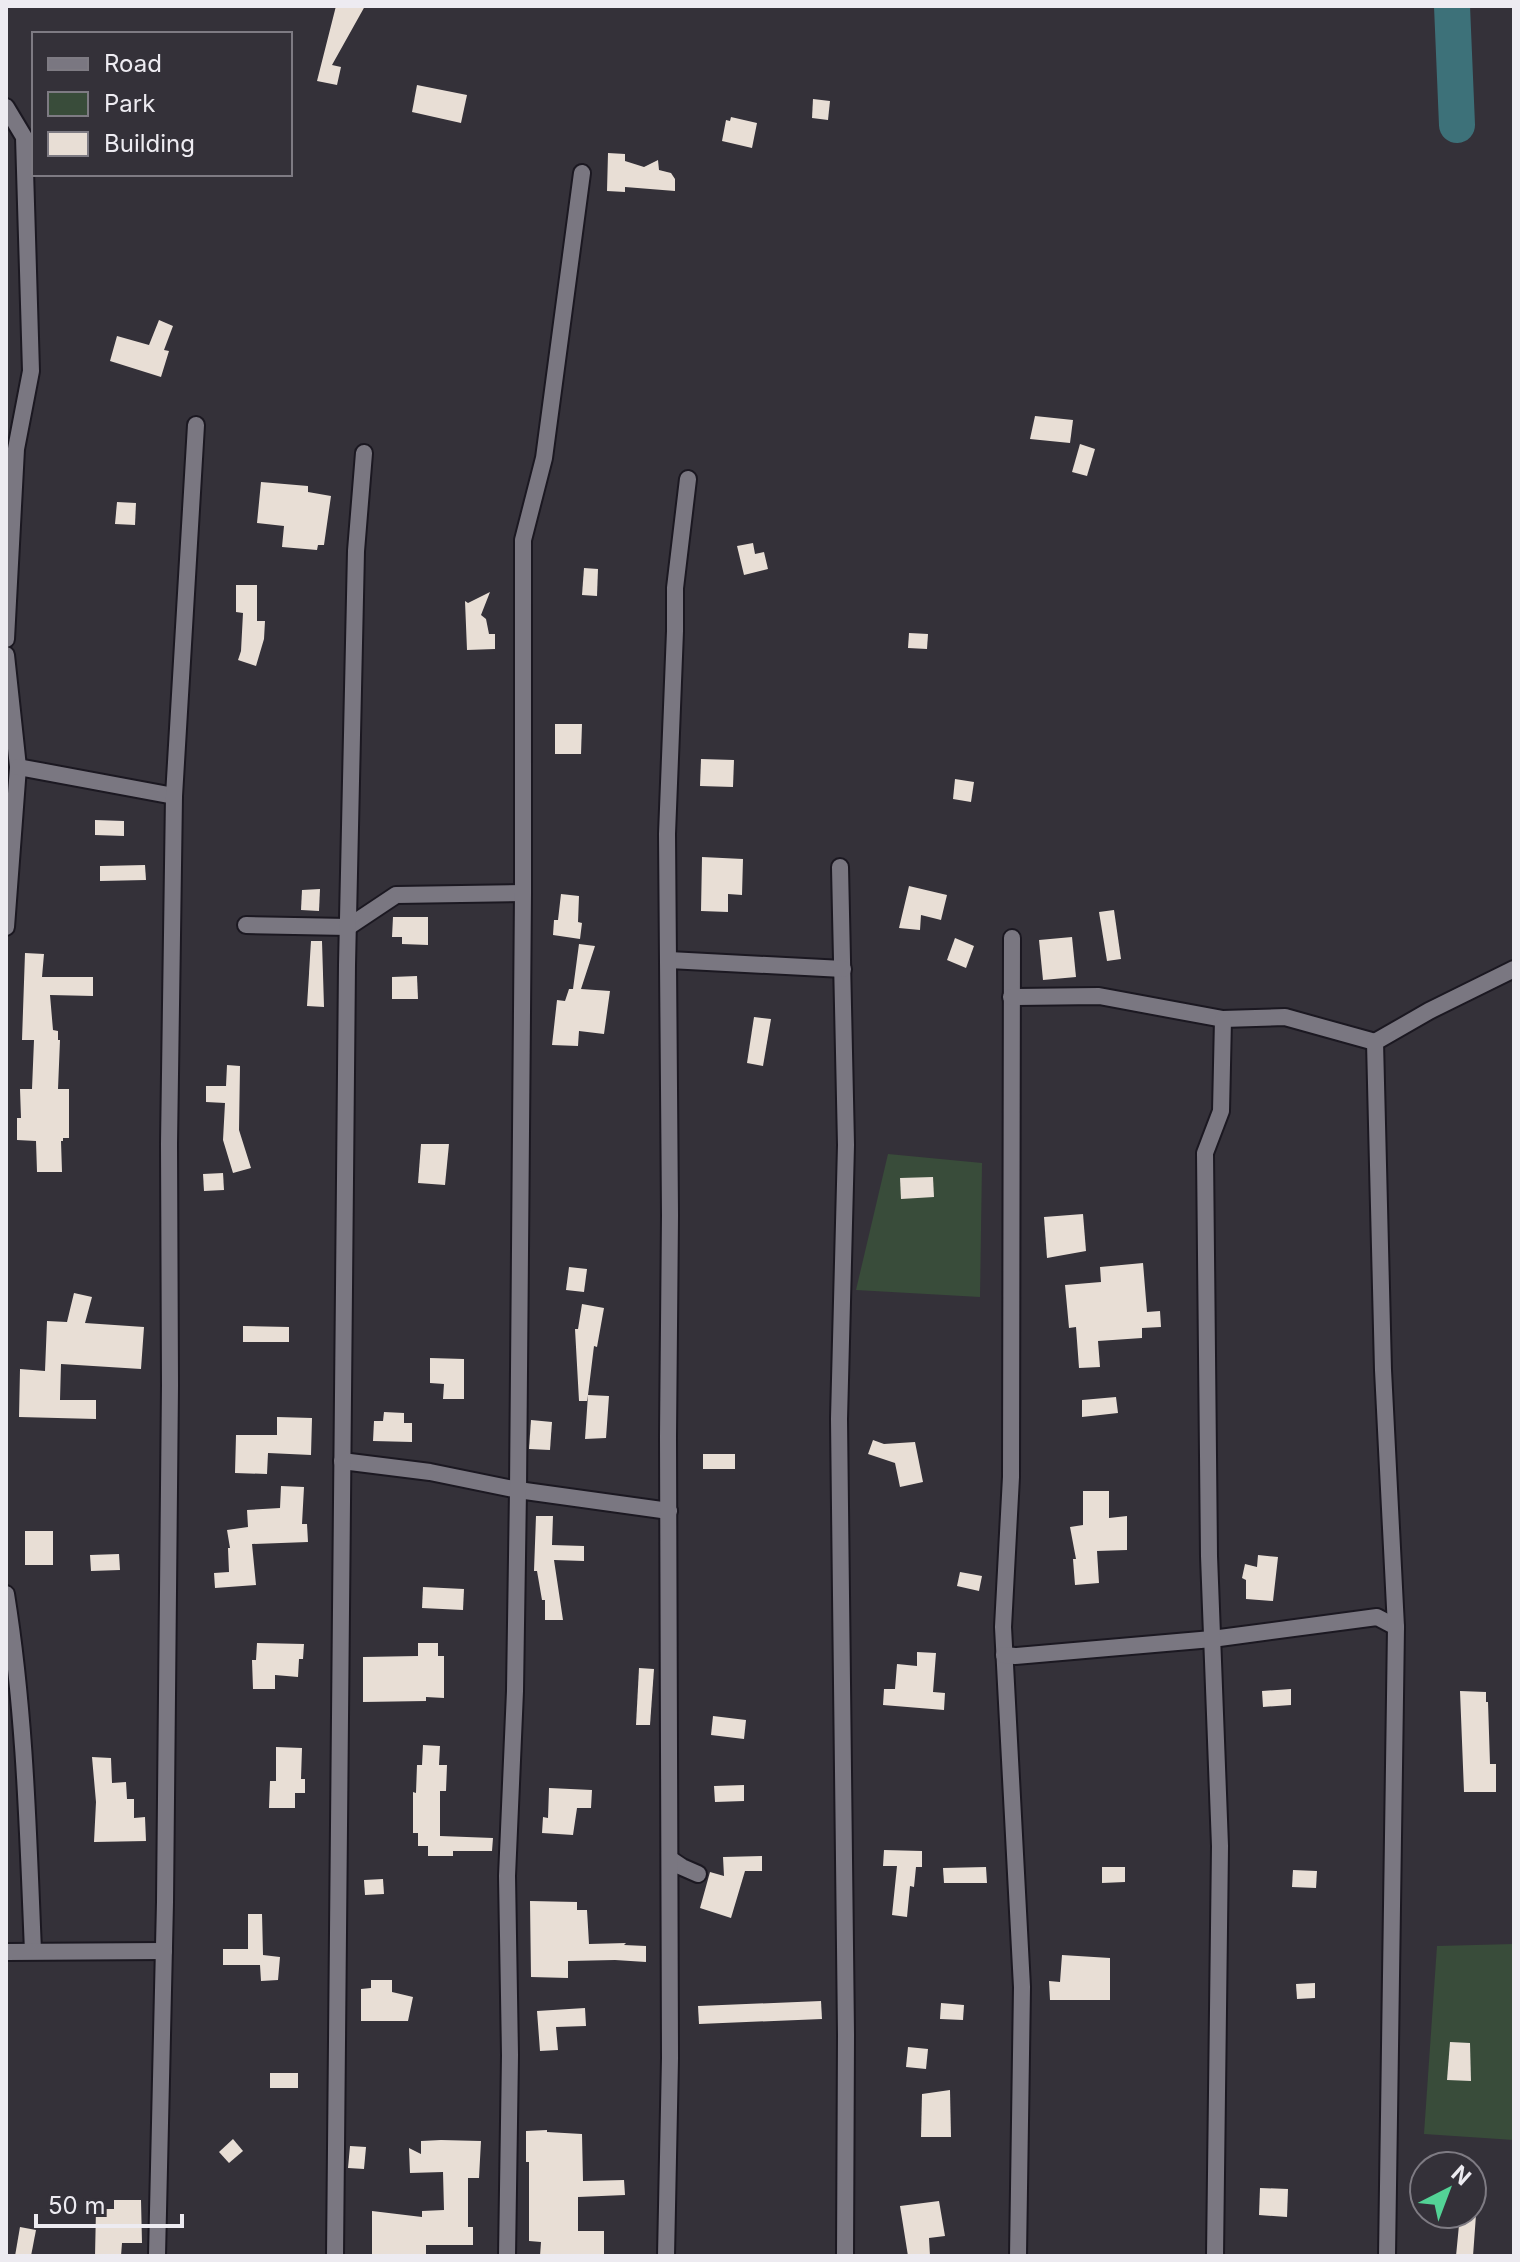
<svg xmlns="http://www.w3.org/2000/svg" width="1520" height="2262" font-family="Inter,sans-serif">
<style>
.green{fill:#394c3a}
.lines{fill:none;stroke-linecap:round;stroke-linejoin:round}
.river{stroke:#3d7179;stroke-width:36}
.building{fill:#e8ded5}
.street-casing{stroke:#1b1821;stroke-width:20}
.street{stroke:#7a7781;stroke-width:16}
</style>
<rect width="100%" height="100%" fill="#343139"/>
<g class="green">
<path d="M888,1154L982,1163L980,1297L856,1290Z"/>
<path d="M1514,1944V2140L1424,2134L1437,1946Z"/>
</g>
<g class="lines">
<path class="river" d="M1452,6L1457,125"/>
</g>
<g class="building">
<path d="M336,6H365L332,65L341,67L337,85L317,81Z"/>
<path d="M417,85L467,95L461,123L412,112Z"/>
<path d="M813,99L830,101L828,120L812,118Z"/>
<path d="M731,117L757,123L752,148L722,141L726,120L730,121Z"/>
<path d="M608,153L625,154V161L644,167L658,160L659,170L671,173L675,179V191L625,187V192L607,191Z"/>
<path d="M159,320L173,326L164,350L169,351L161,377L110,361L117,336L149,345Z"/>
<path d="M1035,416L1073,420L1070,443L1030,439Z"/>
<path d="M1080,444L1095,449L1087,476L1072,472Z"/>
<path d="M261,482L308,486V492L331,496L324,545H318L317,550L282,547L284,526L257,523Z"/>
<path d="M117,502L136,503L135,525L115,524Z"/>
<path d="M753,543L755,554L764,552L768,569L744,575L737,546Z"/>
<path d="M584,568L598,569L597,596L582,595Z"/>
<path d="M236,585H257V621H265L264,639L256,666L238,660L241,651L243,613L236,612Z"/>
<path d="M490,592L481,615L486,619L489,634H495V649L467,650L465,601L468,603Z"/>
<path d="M909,633L928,634L927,649L908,648Z"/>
<path d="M555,724H582L581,754H555Z"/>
<path d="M701,759L734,760L733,787L700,786Z"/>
<path d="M955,779L974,782L971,802L953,799Z"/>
<path d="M95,820L124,821V836L95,835Z"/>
<path d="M702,857L743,859L742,895L728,894V912L701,911Z"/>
<path d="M145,865L146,880L100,881V866Z"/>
<path d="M909,886L947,895L941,920L921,915L920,930L899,928Z"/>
<path d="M320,889L319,911L301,910L302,890Z"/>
<path d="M561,894L579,896L578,922L582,923L580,939L553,935L554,920H558Z"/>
<path d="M1114,910L1121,959L1107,961L1099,912Z"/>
<path d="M393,917H428V945L402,944V937H392Z"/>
<path d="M1072,937L1076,977L1043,980L1039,940Z"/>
<path d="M955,938L974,946L966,968L947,960Z"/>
<path d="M311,941H322L324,1007L307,1006Z"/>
<path d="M579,944L595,946L581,989L610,991L604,1034L579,1031L578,1046L552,1045L557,1000L565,1001L569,989H573Z"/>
<path d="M25,953L44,954L42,977H93V996L50,995L53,1030L58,1031V1040H60L58,1089H69V1138H63V1141H61L62,1172H37L36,1141L17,1140V1118H21L20,1089H32L34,1040H22Z"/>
<path d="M417,976L418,999H392V977Z"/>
<path d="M754,1017L771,1019L763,1066L747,1063Z"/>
<path d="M227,1065L240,1066L239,1130L251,1168L233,1173L223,1140L225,1103L206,1102V1086H226Z"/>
<path d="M421,1144H449L445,1185L418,1183Z"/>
<path d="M223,1173L224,1190L204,1191L203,1174Z"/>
<path d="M933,1177L934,1197L901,1199L900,1178Z"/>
<path d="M1083,1214L1086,1251L1047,1258L1044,1217Z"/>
<path d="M1143,1263L1147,1312L1160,1311L1161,1327L1142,1328V1338L1098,1341L1100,1367L1079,1368L1076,1327L1069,1328L1065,1285L1101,1282L1100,1267Z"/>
<path d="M569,1267L587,1269L584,1292L566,1290Z"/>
<path d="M74,1293L92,1297L85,1323L144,1327L141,1369L61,1364L60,1400H96V1419L19,1417L20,1369L45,1371L47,1321L67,1322Z"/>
<path d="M582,1304L604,1308L597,1347L594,1346L588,1395L609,1396L606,1438L585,1439L588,1395L587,1401H579L575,1329H578Z"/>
<path d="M243,1326L289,1327V1342H243Z"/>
<path d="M430,1358L464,1359V1399H443L444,1384L430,1383Z"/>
<path d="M1116,1397L1118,1413L1082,1417V1400Z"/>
<path d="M384,1412L404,1413V1423H412V1442L373,1441L374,1421H383Z"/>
<path d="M277,1417L312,1418L311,1455L268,1453L267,1474L235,1473L236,1435H277Z"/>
<path d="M531,1420L552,1422L550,1450L529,1449Z"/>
<path d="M873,1440L884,1444L915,1442L923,1482L900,1487L895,1463L868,1454Z"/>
<rect x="703" y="1454" width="32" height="15"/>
<path d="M281,1486L304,1487L302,1524H307L308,1542L252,1544L256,1585L215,1588L214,1573L229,1572L228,1548H230L227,1530L248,1527L247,1510L280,1508Z"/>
<path d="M1083,1491H1109V1518L1127,1516V1550L1097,1551L1099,1583L1075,1585L1073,1559H1076L1070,1527L1083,1525Z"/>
<path d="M536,1516H553L552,1545L584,1546V1561L554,1560L563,1620H545V1600H542L537,1571H534Z"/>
<rect x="25" y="1531" width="28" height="34"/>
<path d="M119,1554L120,1570L91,1571L90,1555Z"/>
<path d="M1258,1555L1278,1557L1273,1601L1246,1599V1580L1242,1578L1245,1564L1257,1567Z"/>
<path d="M960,1572L982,1576L979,1591L957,1586Z"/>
<path d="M423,1587L464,1589L463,1610L422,1608Z"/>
<path d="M257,1643L304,1644L303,1659H299L298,1677L275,1675V1689H253L252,1660H256Z"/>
<path d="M418,1643H438V1656H444V1698L426,1697V1701L363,1702V1657L418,1656Z"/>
<path d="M917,1652L936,1653L933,1692L945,1693L944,1710L883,1705L884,1689H895L897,1664L917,1666Z"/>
<path d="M639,1668L654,1669L650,1725H636Z"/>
<path d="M1291,1689V1705L1263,1707L1262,1691Z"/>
<path d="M1460,1691L1486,1692V1702H1488L1490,1764H1496V1792H1464Z"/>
<path d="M713,1716L746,1720L744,1739L711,1735Z"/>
<path d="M423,1745L440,1746L439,1765H447L446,1791H440V1836L493,1838L492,1851H453V1856H428V1846H418V1833H413V1792L416,1793L417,1765H422Z"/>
<path d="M276,1747L302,1748L301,1779H305V1793H295V1808H269L270,1781H276Z"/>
<path d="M92,1757L111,1758L112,1783L126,1782L127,1799H134V1818L145,1817L146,1841L94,1842L96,1802Z"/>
<path d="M744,1785V1801L715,1802L714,1786Z"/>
<path d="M549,1788L592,1790L591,1808H577L573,1835L542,1833L543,1817L548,1818Z"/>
<path d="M884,1850L922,1851V1867H916L914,1887L910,1886L907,1917L892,1915L897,1866H883Z"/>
<path d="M762,1856V1871H745L731,1918L700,1908L710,1872L724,1876L723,1857Z"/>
<path d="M986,1867L987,1883H944L943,1868Z"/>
<path d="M1102,1867H1125V1882L1102,1883Z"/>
<path d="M1293,1870L1317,1871L1316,1888L1292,1887Z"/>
<path d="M383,1879L384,1894L365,1895L364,1880Z"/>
<path d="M530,1901L577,1902V1910H587L589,1944L626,1943L624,1945L646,1946V1962L615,1960L568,1961V1978L531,1977Z"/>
<path d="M248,1914H262L263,1955L280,1957L278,1980L261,1981L260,1965H223V1949H248Z"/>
<path d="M1062,1955L1110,1958V2000H1050L1049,1981L1060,1982Z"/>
<path d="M371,1980H392V1992L413,1997L408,2021H361V1989L371,1988Z"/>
<path d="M1315,1983V1998L1297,1999L1296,1984Z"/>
<path d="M821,2001L822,2019L699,2024L698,2006Z"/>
<path d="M941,2003L964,2005L963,2020L940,2019Z"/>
<path d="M585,2008L586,2026L556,2027L558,2050L540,2051L537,2011Z"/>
<path d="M1450,2042L1470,2043L1471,2081L1447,2080Z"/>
<path d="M908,2047L928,2049L926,2069L906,2067Z"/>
<rect x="270" y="2073" width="28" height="15"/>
<path d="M950,2090L951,2137H921L922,2094Z"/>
<path d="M547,2130V2132L582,2134L583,2181L624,2180L625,2195L578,2197V2231H604V2256H540L541,2242L529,2241V2162H526V2131Z"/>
<path d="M233,2139L243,2151L229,2163L219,2152Z"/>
<path d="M441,2140L481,2141L479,2178H468V2227H473V2245H426V2256H372V2211L422,2217V2211L444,2210L443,2172L410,2173L409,2148L421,2154V2141Z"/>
<path d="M350,2146L366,2147L364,2169L348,2168Z"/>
<path d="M1260,2188L1288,2189L1287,2217L1259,2215Z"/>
<path d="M114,2200H141L142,2243H122L121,2256H95L96,2209H114Z"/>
<path d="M939,2201L945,2236L929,2238L930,2256H908L900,2206Z"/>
<path d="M1477,2201L1473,2256H1456L1459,2225L1468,2214H1472V2208Z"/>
<path d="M20,2227L36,2230L31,2256H15Z"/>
</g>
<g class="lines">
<g class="street-casing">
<g id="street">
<path d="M6,107L24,137L31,371L16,449L6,639"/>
<path d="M6,655L18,767L6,927"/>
<path d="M18,767L174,796"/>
<path d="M840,867L846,1145L839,1419L846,2035L845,2256"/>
<path d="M246,925L348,927L396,895L523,893"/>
<path d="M1012,938L1011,1477L1003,1627L1022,1987L1018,2256"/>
<path d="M669,960L843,969"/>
<path d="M1011,997L1099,996L1223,1019L1285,1017L1375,1042"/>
<path d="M342,1461L430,1472L518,1490L669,1511"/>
<path d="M6,1594C25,1712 28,1832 33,1951"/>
<path d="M1004,1655L1015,1656L1212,1639L1377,1617L1396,1627"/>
<path d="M670,1859L682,1867L698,1874"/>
<path d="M6,1952L164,1951"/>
<path d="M157,2256L165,1902L170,1385L169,1144L174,796L196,425"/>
<path d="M335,2256L347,965L356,551L364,453"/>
<path d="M507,2256L510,2055L507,1876L515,1691L518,1490L523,893V540L544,458L582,173"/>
<path d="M666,2256L670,2058L668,1437L670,1215L667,834L675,631V588L688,479"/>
<path d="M1215,2256L1220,1846L1209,1556L1205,1153L1221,1111L1223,1019"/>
<path d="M1387,2256L1396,1627L1383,1370L1375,1042L1429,1011L1514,969"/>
</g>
</g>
<use href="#street" class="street"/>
</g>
<rect width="1520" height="2262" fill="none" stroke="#edebf1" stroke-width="16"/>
<rect x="32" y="32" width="260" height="144" fill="#343139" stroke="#7e7b83" stroke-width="2"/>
<rect x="48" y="58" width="40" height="12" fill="#7a7781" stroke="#7e7b83" stroke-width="2"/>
<text x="104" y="72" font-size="24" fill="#edebf1">Road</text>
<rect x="48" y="92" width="40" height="24" fill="#394c3a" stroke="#7e7b83" stroke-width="2"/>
<text x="104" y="112" font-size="24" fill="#edebf1">Park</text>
<rect x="48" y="132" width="40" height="24" fill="#e8ded5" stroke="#7e7b83" stroke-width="2"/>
<text x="104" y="152" font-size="24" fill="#edebf1">Building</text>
<g transform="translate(1448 2190) rotate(42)"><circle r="38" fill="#343139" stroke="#7e7b83" stroke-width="2"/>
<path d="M0-6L14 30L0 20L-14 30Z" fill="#53d396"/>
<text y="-12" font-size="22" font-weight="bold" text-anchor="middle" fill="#edebf1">N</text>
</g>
<path d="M36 2214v12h146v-12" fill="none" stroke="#edebf1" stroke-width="4"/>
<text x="48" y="2214" font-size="24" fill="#edebf1" stroke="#343139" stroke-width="6" paint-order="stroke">50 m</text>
</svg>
